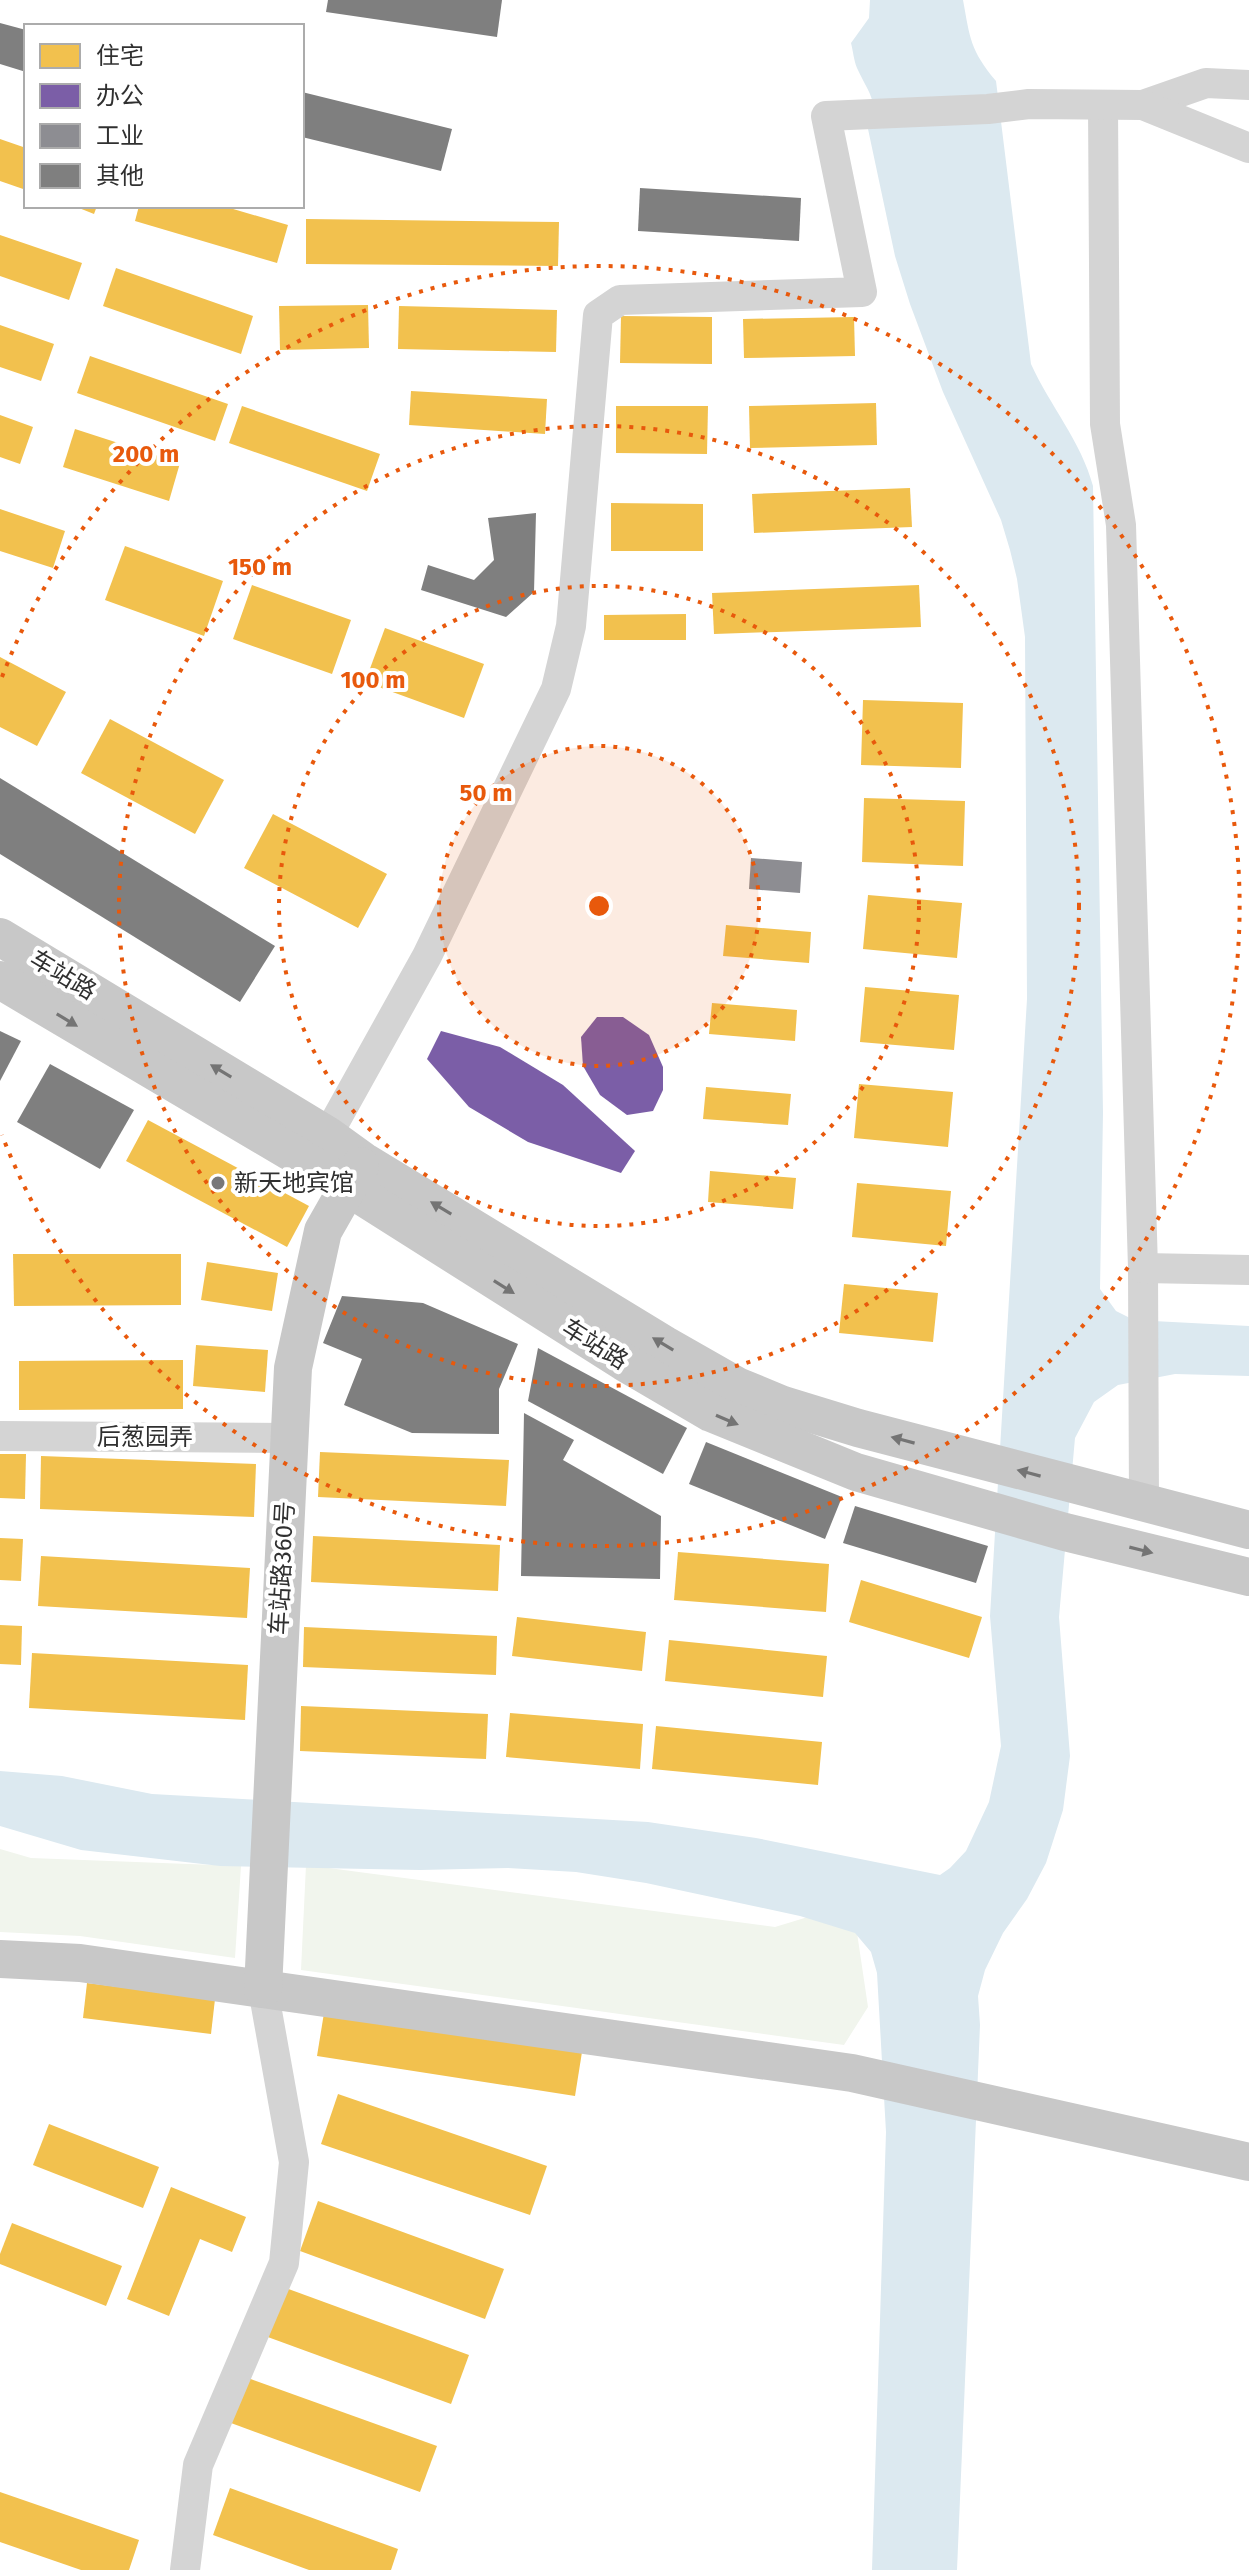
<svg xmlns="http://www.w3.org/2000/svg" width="1249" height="2570" font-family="'Fira Sans','Noto Sans SC',sans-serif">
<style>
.green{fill:#f1f5ed}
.water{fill:#dce9f0}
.homes{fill:#f2c14e}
.offices{fill:#7b5ea7}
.industry{fill:#8d8d92}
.building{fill:#7f7f7f}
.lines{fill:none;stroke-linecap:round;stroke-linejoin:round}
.minor{stroke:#d4d4d4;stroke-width:30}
.major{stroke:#c8c8c8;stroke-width:38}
.oneway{fill:#747474}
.ring{fill:none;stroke:#e8590c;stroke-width:4;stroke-dasharray:4 8}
.poi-dot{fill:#787878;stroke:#fff;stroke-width:3}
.labels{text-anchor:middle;stroke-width:8;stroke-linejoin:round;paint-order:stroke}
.street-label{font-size:24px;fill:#303030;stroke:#fff}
.poi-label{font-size:24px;fill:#303030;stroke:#fff;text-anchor:start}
.centre{fill:#e8590c;stroke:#fff;stroke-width:4}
.ring-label{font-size:24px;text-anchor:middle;font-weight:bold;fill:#e8590c;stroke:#fff;stroke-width:8;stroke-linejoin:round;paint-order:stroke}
</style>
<rect width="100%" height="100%" fill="#fff"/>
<g class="green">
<path d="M0,1849L31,1858L241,1866L235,1958L80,1936L0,1932Z"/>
<path d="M306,1865L775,1927L821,1913L856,1926L868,2007L844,2045L301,1970Z"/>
</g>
<path class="water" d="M870,0H963C970,38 970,50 996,81L1031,364C1050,406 1081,441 1093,486L1103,1113L1100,1289L1116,1311L1134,1320L1249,1326V1376L1175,1374L1118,1385L1094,1402L1075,1438L1059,1617L1070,1756L1063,1810L1046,1863L1027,1899L1003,1933L985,1970L978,1996L980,2025L957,2570H872L886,2132L877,1973L871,1952L855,1933L800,1916L646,1883L576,1872L508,1868L420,1870L220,1866L81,1850L0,1826V1771L62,1776L152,1794L648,1822L756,1838L940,1875L950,1868L966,1851L989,1802L1001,1746L990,1616L1027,999L1025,637L1017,579L1010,550L1001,520L943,392L910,304L895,256L868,129C881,102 867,91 857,68C854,61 853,51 851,43L869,18Z"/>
<g class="homes">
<path d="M0,139L26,148V190L0,181Z"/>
<path d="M74,206H97L94,214Z"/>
<path d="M139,206H223L288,225L277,263L135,221Z"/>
<path d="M306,219L559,222L558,266L306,264Z"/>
<path d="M0,235L82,263L69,300L0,276Z"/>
<path d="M116,268L253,316L241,354L103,306Z"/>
<path d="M368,305L369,348L280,350L279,306Z"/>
<path d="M399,306L557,310L556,352L398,349Z"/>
<path d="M621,316L712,317V364L620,363Z"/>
<path d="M854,317L855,356L744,358L743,319Z"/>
<path d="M0,325L54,344L41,381L0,367Z"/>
<path d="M90,356L228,404L215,441L77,393Z"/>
<path d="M411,391L547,399L545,434L409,425Z"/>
<path d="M876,403L877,445L750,448L749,406Z"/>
<path d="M242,406L380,454L367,491L229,443Z"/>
<path d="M616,406H708L707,454L616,453Z"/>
<path d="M0,415L33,427L20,464L0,457Z"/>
<path d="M75,429L180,463L169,501L63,467Z"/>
<path d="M910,488L912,527L754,533L752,494Z"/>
<path d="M611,503L703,504V551H611Z"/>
<path d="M0,509L65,531L53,568L0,551Z"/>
<path d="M125,546L223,581L204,636L105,600Z"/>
<path d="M252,585L351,620L332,674L233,639Z"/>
<path d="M919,585L921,627L714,634L712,593Z"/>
<path d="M686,614V640H604V615Z"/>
<path d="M385,628L484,664L464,718L365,682Z"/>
<path d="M0,657L66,692L37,746L0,727Z"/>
<path d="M863,700L963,703L961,768L861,765Z"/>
<path d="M110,719L224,780L195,834L81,773Z"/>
<path d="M864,798L965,801L963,866L862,862Z"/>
<path d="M273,814L387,874L358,928L244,868Z"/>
<path d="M868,895L962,903L957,958L863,949Z"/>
<path d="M726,925L811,932L809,963L723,956Z"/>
<path d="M865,987L959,995L954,1050L860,1042Z"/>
<path d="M712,1003L797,1010L795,1041L709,1034Z"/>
<path d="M859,1084L953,1092L948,1147L854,1138Z"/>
<path d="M706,1087L791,1094L788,1125L703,1119Z"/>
<path d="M148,1120L309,1206L287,1247L126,1161Z"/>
<path d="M710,1171L796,1178L793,1209L708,1202Z"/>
<path d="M857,1183L951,1191L946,1246L852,1237Z"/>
<path d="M13,1254H181V1305L14,1306Z"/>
<path d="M207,1262L278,1273L272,1311L201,1300Z"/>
<path d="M844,1284L938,1293L933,1342L839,1333Z"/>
<path d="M196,1345L268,1350L265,1392L193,1386Z"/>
<path d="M183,1360V1409L19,1410V1361Z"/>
<path d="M320,1452L509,1460L506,1506L318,1497Z"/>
<path d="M0,1454H26L25,1499L0,1498Z"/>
<path d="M41,1456L256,1464L254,1517L40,1509Z"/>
<path d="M313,1536L500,1545L498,1591L311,1582Z"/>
<path d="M0,1538L23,1539L21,1581L0,1580Z"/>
<path d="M678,1552L829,1564L826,1612L674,1600Z"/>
<path d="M41,1556L250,1568L247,1618L38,1606Z"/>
<path d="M861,1580L982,1617L969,1658L849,1622Z"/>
<path d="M517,1617L646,1632L642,1671L512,1656Z"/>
<path d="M0,1625L22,1626L21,1665L0,1664Z"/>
<path d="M304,1627L497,1636L496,1675L303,1667Z"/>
<path d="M669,1640L827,1656L823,1697L665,1681Z"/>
<path d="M32,1653L248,1665L245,1720L29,1708Z"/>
<path d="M301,1706L488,1714L486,1759L300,1751Z"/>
<path d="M510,1713L643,1724L640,1769L506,1757Z"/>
<path d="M656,1726L822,1742L818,1785L652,1769Z"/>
<path d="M87,1983L215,1999L211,2034L83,2018Z"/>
<path d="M324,2013L582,2052L575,2096L317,2056Z"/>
<path d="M338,2094L547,2166L530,2215L321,2144Z"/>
<path d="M49,2124L159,2167L143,2208L33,2165Z"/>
<path d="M171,2187L246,2217L232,2252L200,2239L169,2316L127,2299Z"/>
<path d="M318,2201L504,2269L485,2319L300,2251Z"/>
<path d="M12,2223L122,2266L106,2306L0,2264V2254Z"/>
<path d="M283,2287L469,2355L451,2404L265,2336Z"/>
<path d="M248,2378L437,2446L420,2492L231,2423Z"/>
<path d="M230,2488L398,2549L391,2570H309L213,2535Z"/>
<path d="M0,2492L139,2540L129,2570H81L0,2542Z"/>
</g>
<g class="offices">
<path d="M597,1017H623L649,1035L663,1067V1090L653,1111L627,1115L600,1095L583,1066L581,1037Z"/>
<path d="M441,1031L500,1047L563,1085L635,1151L621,1173L528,1142L469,1107L427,1059Z"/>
</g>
<path class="industry" d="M751,858L802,862L800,893L749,889Z"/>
<g class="building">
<path d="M328,0H502L497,37L326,12Z"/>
<path d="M0,23L26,30V72L0,64Z"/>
<path d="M302,92L452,129L441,171L302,137Z"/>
<path d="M640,188L801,198L799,241L638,231Z"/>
<path d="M536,513L534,592L506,617L421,590L428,565L474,580L494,560L488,518Z"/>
<path d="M0,778L275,946L240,1002L0,854Z"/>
<path d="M0,1031L21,1041L0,1081Z"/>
<path d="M50,1064L134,1110L100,1169L17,1122Z"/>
<path d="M342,1296L423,1303L518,1344L499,1389V1434L412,1433L344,1405L362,1359L323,1343Z"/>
<path d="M538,1348L687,1428L663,1474L528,1401Z"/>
<path d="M524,1413L574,1440L563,1460L661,1516L660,1579L521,1576Z"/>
<path d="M706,1442L842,1497L825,1539L689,1484Z"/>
<path d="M855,1506L988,1546L976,1583L843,1543Z"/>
</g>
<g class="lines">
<g class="minor">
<path d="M1103,105L1105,424L1121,525L1143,1268L1144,1504"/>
<path d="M1143,105L1206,83L1249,85"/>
<path d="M318,1152L427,956L556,689L571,626L598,315L620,300L862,292L826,116L988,109L1029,104L1143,105L1249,148"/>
<path d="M1143,1268L1249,1270"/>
<path d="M0,1436L289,1438"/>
<path d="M185,2570L198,2465L284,2263L294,2162L263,1989"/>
</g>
<g class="major">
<path d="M0,937L327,1135L363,1161L665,1345L737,1386L783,1405L858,1428L1249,1530"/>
<path d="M0,980L311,1164L624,1362L711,1413L856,1472L1065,1532L1249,1577"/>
<path d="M0,1959L80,1963L852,2073L1249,2162"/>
<path d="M263,1989L293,1368L323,1231L360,1166"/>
</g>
</g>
<defs><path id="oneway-solid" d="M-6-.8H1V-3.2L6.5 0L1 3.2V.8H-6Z" transform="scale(2)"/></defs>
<g class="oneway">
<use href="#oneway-solid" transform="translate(67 1020) rotate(31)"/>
<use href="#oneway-solid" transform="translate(221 1071) rotate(-149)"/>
<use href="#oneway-solid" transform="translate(441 1208) rotate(-149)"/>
<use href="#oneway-solid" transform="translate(504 1287) rotate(32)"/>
<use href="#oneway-solid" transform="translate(663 1344) rotate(-149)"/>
<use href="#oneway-solid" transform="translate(727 1420) rotate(23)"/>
<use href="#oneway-solid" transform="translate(903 1440) rotate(-165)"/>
<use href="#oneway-solid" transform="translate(1029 1473) rotate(-165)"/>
<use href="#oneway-solid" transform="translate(1141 1550) rotate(14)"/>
</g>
<circle cx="599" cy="906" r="160" fill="#e8590c" fill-opacity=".12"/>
<g class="ring">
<circle cx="599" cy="906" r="160"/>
<circle cx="599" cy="906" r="320"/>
<circle cx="599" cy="906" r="480"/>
<path d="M2 677A640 640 0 1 1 2 1135"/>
</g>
<circle class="poi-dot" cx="218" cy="1183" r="8"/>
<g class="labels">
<g class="street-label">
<text transform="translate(63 975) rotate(31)" y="8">车站路</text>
<text transform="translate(595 1344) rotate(32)" y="8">车站路</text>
<text x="145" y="1445">后葱园弄</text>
<text transform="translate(282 1568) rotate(-87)" y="8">车站路360号</text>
</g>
<g class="poi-label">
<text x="234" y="1191">新天地宾馆</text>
</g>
</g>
<circle cx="599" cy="906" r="12" class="centre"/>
<g class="ring-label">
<text x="146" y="462">200 m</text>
<text x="260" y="575">150 m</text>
<text x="373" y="688">100 m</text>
<text x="486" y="801">50 m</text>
</g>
<rect x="24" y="24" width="280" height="184" fill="#ffffff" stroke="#acacac" stroke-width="2"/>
<rect x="40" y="44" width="40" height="24" fill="#f2c14e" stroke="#acacac" stroke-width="2"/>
<text x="96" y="64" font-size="24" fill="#303030">住宅</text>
<rect x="40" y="84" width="40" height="24" fill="#7b5ea7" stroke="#acacac" stroke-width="2"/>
<text x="96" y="104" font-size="24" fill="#303030">办公</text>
<rect x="40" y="124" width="40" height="24" fill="#8d8d92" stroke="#acacac" stroke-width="2"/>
<text x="96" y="144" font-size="24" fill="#303030">工业</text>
<rect x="40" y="164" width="40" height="24" fill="#7f7f7f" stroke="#acacac" stroke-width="2"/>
<text x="96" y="184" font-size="24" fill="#303030">其他</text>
</svg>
